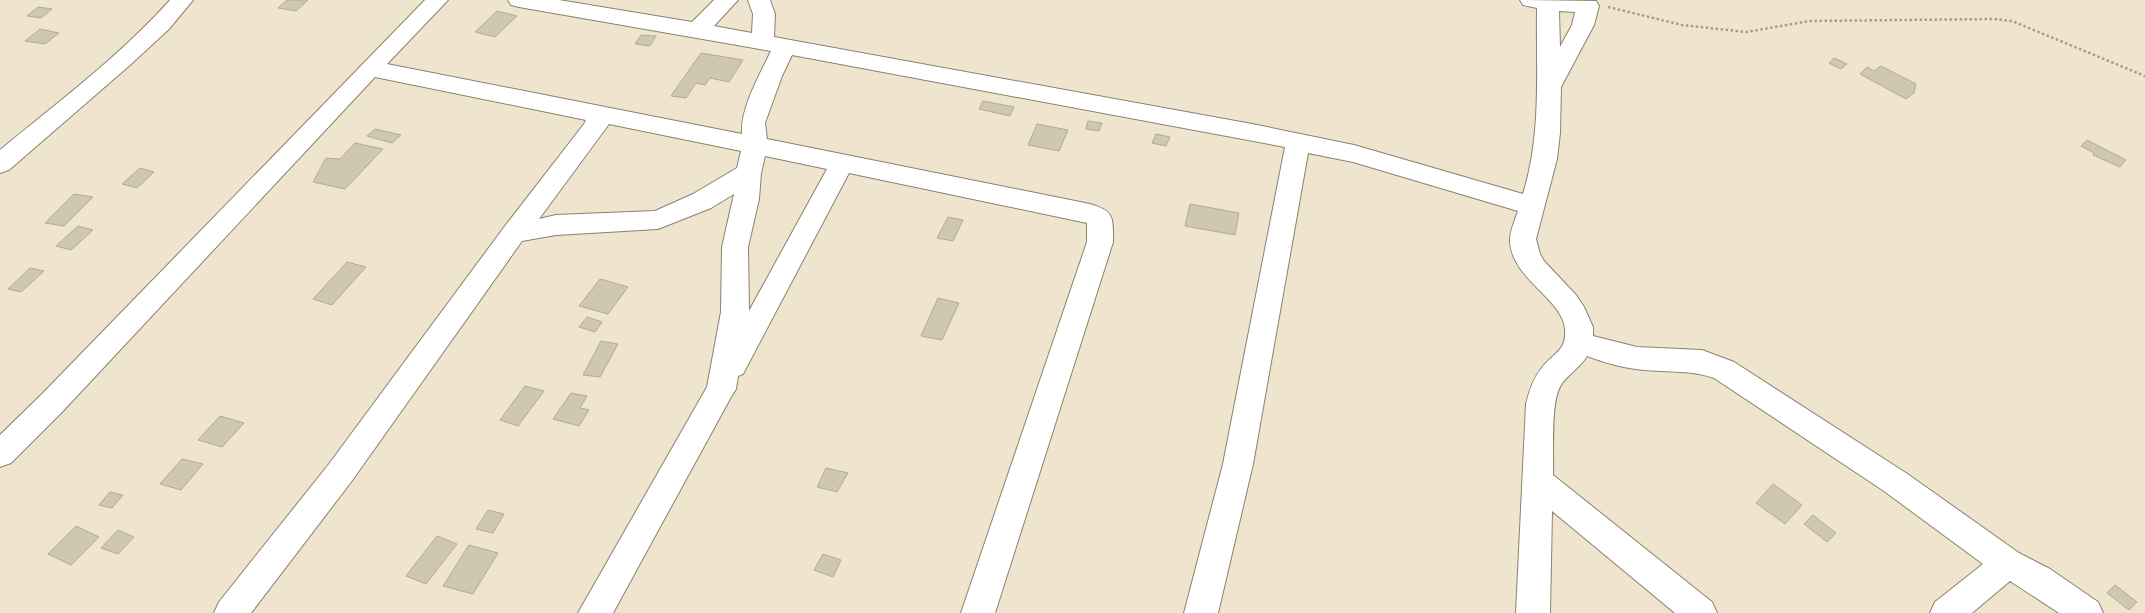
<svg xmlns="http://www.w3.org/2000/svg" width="2145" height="613" font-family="Roboto,sans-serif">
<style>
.building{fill:#d0c7b1;stroke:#b3aa95}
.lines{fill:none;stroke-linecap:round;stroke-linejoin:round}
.minor-casing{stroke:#8a826d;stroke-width:2}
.path{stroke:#a49d8c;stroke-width:2.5;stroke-dasharray:2.5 2.5;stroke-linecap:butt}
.minor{fill:#fff;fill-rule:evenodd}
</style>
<rect width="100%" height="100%" fill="#efe5cf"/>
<g class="building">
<path d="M287,0H308L296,11L278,8Z"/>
<path d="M38,7L52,9L41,18L27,16Z"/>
<path d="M497,11L517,16L495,37L475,32Z"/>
<path d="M40,29L59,33L45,44L25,41Z"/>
<path d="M641,35L656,36L650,46L635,44Z"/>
<path d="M701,53L743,60L729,82L710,78L705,85L696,83L686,98L671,96Z"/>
<path d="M1834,58L1847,64L1841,69L1829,63Z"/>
<path d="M1881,66L1916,84L1914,93L1906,99L1860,74L1867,67L1874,71Z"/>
<path d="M983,101L1014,107L1010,116L979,109Z"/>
<path d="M1088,121L1102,123L1099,131L1086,129Z"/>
<path d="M1037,124L1068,130L1059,151L1028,145Z"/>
<path d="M375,129L401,135L392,143L367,136Z"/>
<path d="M1156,134L1170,137L1166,146L1152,143Z"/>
<path d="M2087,140L2126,160L2120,167L2093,155L2094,153L2081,146Z"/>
<path d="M355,143L383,149L345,189L313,182L326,158L340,159Z"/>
<path d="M140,168L154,172L137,188L122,184Z"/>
<path d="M74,194L93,197L64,226L45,223Z"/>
<path d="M1190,204L1239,213L1235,235L1185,226Z"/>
<path d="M948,217L963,220L953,241L937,238Z"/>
<path d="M78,226L93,230L71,250L56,246Z"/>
<path d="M347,262L366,267L332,305L313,299Z"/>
<path d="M30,268L44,271L21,292L8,289Z"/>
<path d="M600,279L628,287L608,314L579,306Z"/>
<path d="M938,298L959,303L942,340L921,336Z"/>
<path d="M587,317L602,322L595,332L579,327Z"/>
<path d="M601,341L618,344L600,377L583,375Z"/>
<path d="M525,386L544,391L518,426L500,420Z"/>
<path d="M571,393L587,396L580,408L589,410L579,426L553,419Z"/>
<path d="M220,416L244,423L222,447L198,440Z"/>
<path d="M182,459L203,464L181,490L160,484Z"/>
<path d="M826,468L848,473L837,492L817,487Z"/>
<path d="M1773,484L1802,505L1785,524L1756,503Z"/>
<path d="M110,492L123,495L112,508L99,505Z"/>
<path d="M488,510L504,514L493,533L476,529Z"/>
<path d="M1813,515L1836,533L1827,542L1804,524Z"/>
<path d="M76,526L99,537L71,565L48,554Z"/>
<path d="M118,530L134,537L118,554L101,548Z"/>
<path d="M437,536L457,544L426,584L406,576Z"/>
<path d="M469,545L498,553L473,594L443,586Z"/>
<path d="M823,554L841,560L833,577L814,570Z"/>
<path d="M2115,585L2137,602L2129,610L2107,593Z"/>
</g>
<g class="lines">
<g class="minor-casing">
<g id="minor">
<path d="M170,0H193L169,29L130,65L9,170L0,173V150C58,102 120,56 170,0Z"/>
<path d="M425,0H448L387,64L742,134C740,109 760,74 771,51L519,7L511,5L508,0H559L692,22L714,0H738L714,26L752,33L753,14L748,0H770L775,14L774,37L1252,124L1354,145L1523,194C1542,133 1536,71 1537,8L1523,5L1520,0L1596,1L1599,6L1594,25L1561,87L1560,133L1557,159L1536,239L1540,254L1544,261L1576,295L1584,307L1593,327V336L1637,347L1702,350L1734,362L1906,473L2019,553L2050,569L2098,602L2103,613H2059L2010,581L1972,613H1930L1935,602L1983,564L1884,491L1714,378C1689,369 1662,373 1636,369C1619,367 1603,362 1587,356C1580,368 1568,374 1561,385C1550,402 1554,454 1553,475L1712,602L1717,613H1675L1552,511L1550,613H1516L1526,404C1529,391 1533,379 1541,369C1552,353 1567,352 1565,329C1563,299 1510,278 1510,240C1510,231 1515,220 1518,211L1353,162L1308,153L1253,464L1218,613H1184L1223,464L1285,147L792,55L782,76L765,123L767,139L1090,204C1115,211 1113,218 1113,242L995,613H961L1087,242V223L849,173L743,374L738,376L736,389L731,397L613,613H578L707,387L721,312L722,247L734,194L711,208L658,229L556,235L522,241L351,482L251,613H214L219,602L329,464L505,226L584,124L586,120L375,77L63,411L11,463L0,467V435L43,393ZM1559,11L1575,12L1572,25L1560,47ZM609,124L741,151L737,168L693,194L655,211L556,215L539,219ZM765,156L827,169L749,311L748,247L759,199L761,173Z"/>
</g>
</g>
<path class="path" d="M1608,7L1682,25L1746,32L1810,21L1994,19L2012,21L2145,76"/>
<use href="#minor" class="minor"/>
</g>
</svg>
